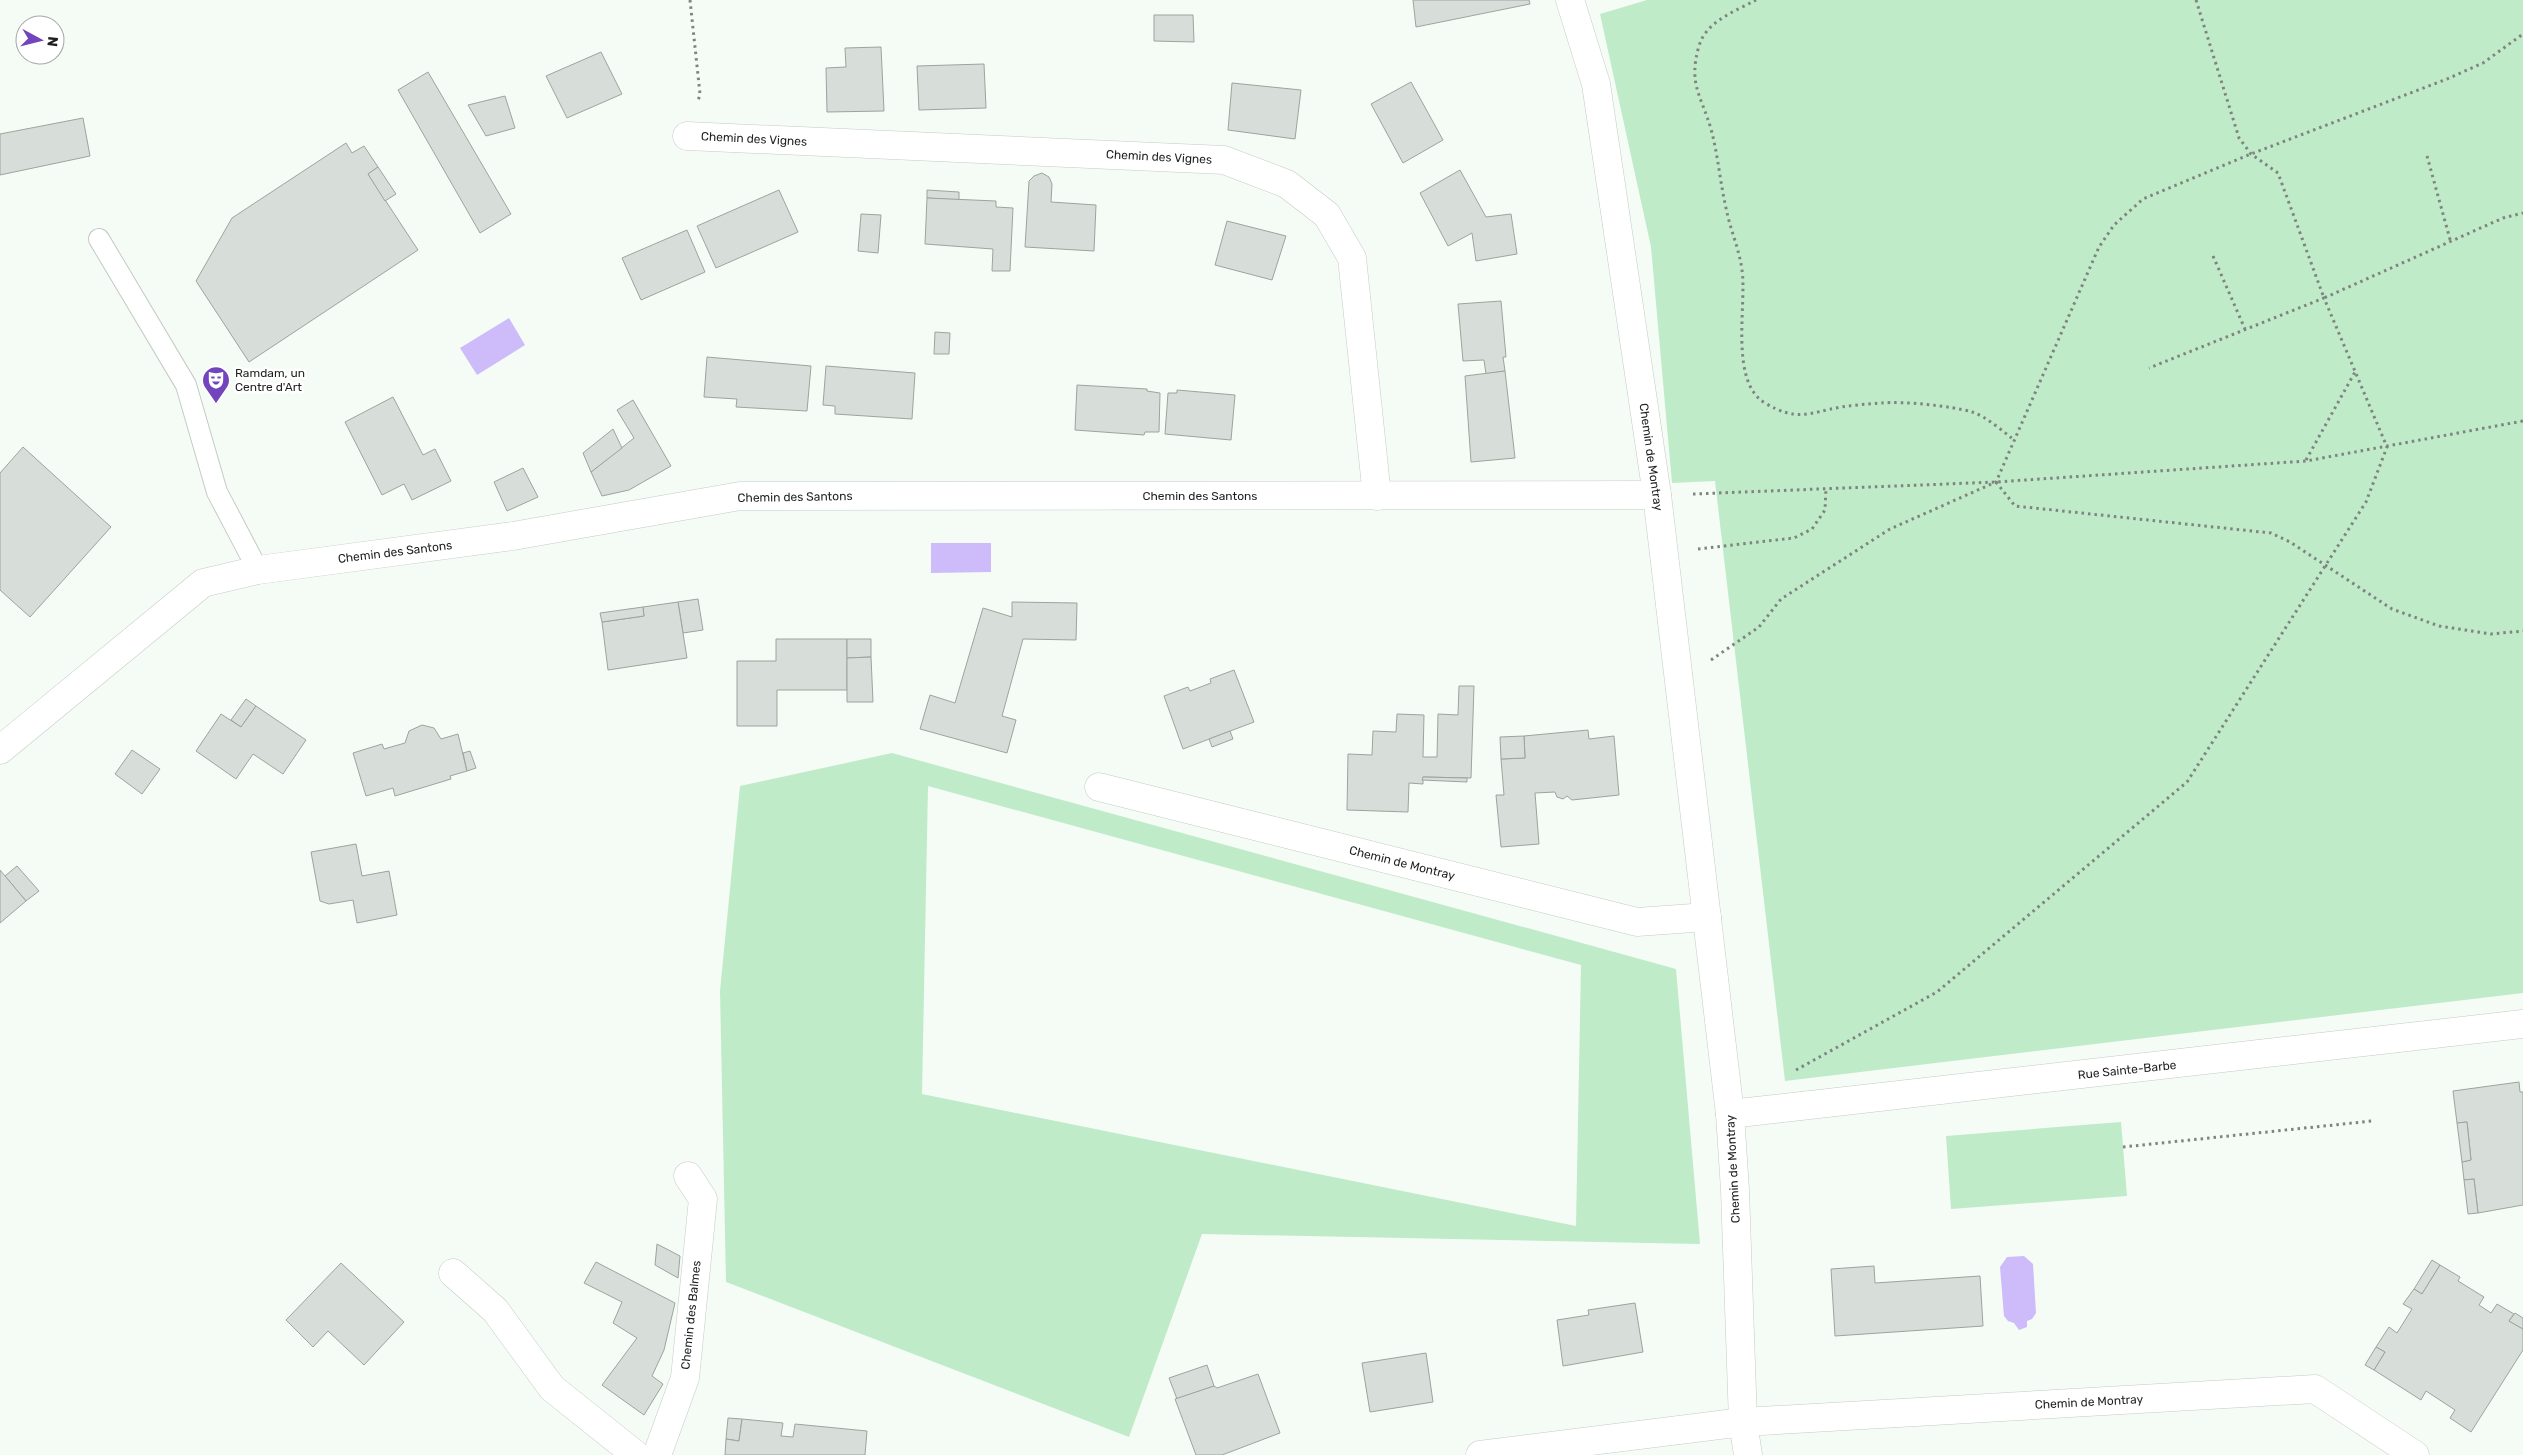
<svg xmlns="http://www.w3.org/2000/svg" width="2523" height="1455" font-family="Rubik,sans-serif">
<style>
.green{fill:#bfebc9;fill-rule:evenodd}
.water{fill:#cdbcf9}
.building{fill:#d7ddd8;stroke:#9da49e}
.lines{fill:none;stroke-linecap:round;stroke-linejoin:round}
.lane-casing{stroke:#c4cbc5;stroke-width:22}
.street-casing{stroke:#c4cbc5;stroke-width:29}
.path{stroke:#808481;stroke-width:3;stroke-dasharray:2.5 4;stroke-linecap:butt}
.lane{stroke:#fff;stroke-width:20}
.street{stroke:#fff;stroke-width:28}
.labels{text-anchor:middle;stroke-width:5;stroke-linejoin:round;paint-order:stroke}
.street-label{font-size:12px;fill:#1d201e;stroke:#fff}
.poi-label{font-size:12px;fill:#1d201e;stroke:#fff;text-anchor:start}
</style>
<rect width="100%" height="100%" fill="#f5fcf6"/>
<g class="green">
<path d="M1647,0H2523V993L1785,1081L1715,481L1672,483L1651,247L1600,14Z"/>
<path d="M892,753L1676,969L1700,1244L1202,1234L1129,1437L726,1282L720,991L740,786ZM928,786L1581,965L1576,1226L922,1094Z"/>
<path d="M2121,1122L2127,1196L1951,1209L1946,1136Z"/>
</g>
<g class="water">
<path d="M509,318L525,345L477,375L460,348Z"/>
<path d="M931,543H991V572L931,573Z"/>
<path d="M2024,1256L2033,1264L2036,1313L2032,1319L2027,1321V1327L2019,1330L2014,1323L2008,1321L2004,1316L2000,1267L2007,1257Z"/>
</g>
<g class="building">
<path d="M1413,0H1529L1530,4L1416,27Z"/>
<path d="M1154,15H1193L1194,42L1154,41Z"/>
<path d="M881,47L884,111L827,112L826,68L846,67L845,48Z"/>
<path d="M601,52L622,94L567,118L546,76Z"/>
<path d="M984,64L986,108L919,110L917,66Z"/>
<path d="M428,72L511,214L480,233L398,90Z"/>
<path d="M1411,82L1443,140L1403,163L1371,104Z"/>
<path d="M1232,83L1301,90L1295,139L1228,130Z"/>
<path d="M505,96L515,128L486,136L468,105Z"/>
<path d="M83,118L90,156L0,175V134Z"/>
<path d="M346,143L352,153L364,146L378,167L368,174L418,250L249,362L196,281L232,218Z"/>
<path d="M378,167L396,194L385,201L368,174Z"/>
<path d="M1460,170L1486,217L1511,214L1517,254L1476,261L1472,233L1448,246L1420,193Z"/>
<path d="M1042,173L1049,177L1052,184L1051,202L1096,205L1094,251L1025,247L1029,181L1034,176Z"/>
<path d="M779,190L798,232L716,268L697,226Z"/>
<path d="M927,190L959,192V200L927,198Z"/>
<path d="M927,198L996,201V207L1013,208L1010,271H992L993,249L925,244Z"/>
<path d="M861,214L881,215L878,253L858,251Z"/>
<path d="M1227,221L1286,236L1272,280L1215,265Z"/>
<path d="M687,230L705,272L641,300L622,258Z"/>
<path d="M1501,301L1506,357H1503L1505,371L1486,374L1484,360L1463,361L1458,304Z"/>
<path d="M935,332L950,333L949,354H934Z"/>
<path d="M707,357L811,366L807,411L736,407L737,399L704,397Z"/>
<path d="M826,366L915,373L912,419L835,414V406L823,405Z"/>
<path d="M1505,371L1515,458L1471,462L1465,376Z"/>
<path d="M1077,385L1147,389V391L1160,393L1159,432H1145L1144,435L1075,430Z"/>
<path d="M1177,390L1235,395L1231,440L1165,434L1168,393H1177Z"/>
<path d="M393,397L423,455L435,449L451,481L412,500L404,484L382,495L345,422Z"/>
<path d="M633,400L671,466L629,490L602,496L591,472L634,438L617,410Z"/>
<path d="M613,429L622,448L591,472L583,453Z"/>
<path d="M23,447L111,527L30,617L0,590V473Z"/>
<path d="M523,468L538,497L507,511L494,482Z"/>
<path d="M698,599L703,630L683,633L678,602Z"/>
<path d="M678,602L687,658L608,670L602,622L644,616L643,607Z"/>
<path d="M1012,602L1077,603L1076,640L1023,639L1002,716L1016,720L1007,753L920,729L930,695L955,703L983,608L1012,617Z"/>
<path d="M643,607L644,616L602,622L600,613Z"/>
<path d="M776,639H847V690H777V726H737V661H776Z"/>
<path d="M847,639H871V657L847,658Z"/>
<path d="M871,657L873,702H847V658Z"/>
<path d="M1234,670L1254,722L1183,749L1164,696L1188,687L1190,691L1211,683L1210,679Z"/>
<path d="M1459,686H1474L1471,778L1423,777V784L1409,783L1408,812L1347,810L1348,754L1372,755L1373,731L1396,732L1397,714L1424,715L1423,757H1437L1438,714L1458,715Z"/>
<path d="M246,699L256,706L241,727L231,720Z"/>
<path d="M256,706L306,740L283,774L253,754L236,779L196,751L221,714L241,727Z"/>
<path d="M422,725L434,728L441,739L458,734L467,771L450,776L451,779L395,796L393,788L366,796L353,753L382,744L384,749L405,743L409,731Z"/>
<path d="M1588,730L1589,739L1614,736L1619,795L1572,800L1567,796L1563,799L1557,797L1555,792L1535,793L1539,844L1501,847L1496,795H1504L1501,759L1525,758L1524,736Z"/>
<path d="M1230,731L1233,739L1212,747L1209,739Z"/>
<path d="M1524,736L1525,758L1501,759L1500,737Z"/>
<path d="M132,750L160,769L142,794L115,774Z"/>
<path d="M470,751L476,768L467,771L463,753Z"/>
<path d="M1423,777L1467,778V782L1422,780Z"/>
<path d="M356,844L362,876L389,871L397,915L357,923L353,900L329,904L320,901L311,852Z"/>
<path d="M17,866L39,891L26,901L5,876Z"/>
<path d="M0,870L26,901L0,923Z"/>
<path d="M2519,1082L2520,1092H2523V1205L2478,1213L2474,1179L2464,1180L2462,1162L2471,1160L2467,1122L2457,1123L2453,1091Z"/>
<path d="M2467,1122L2471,1160L2462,1162L2457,1123Z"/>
<path d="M2474,1179L2478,1213L2468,1214L2464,1180Z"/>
<path d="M657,1244L680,1256L678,1278L655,1265Z"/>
<path d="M2432,1260L2440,1265L2422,1294L2414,1289Z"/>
<path d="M596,1262L675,1303L664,1350L652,1376L663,1384L644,1415L602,1385L637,1338L613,1323L622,1302L584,1283Z"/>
<path d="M341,1263L404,1322L364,1365L328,1331L313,1347L286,1320Z"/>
<path d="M2440,1265L2460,1277L2458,1281L2484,1297L2479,1305L2491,1313L2497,1304L2514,1314L2509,1321L2523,1329V1350L2471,1432L2450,1418L2455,1410L2426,1391L2421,1400L2374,1370L2385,1352L2376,1347L2389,1327L2397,1333L2412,1309L2403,1304L2414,1289L2422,1294Z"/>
<path d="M1874,1266L1875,1283L1980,1276L1983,1326L1835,1336L1831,1269Z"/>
<path d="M1635,1303L1643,1352L1563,1366L1557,1320L1589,1315L1588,1310Z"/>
<path d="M2515,1313L2523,1318V1329L2509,1321Z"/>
<path d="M2376,1347L2385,1352L2374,1370L2365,1365Z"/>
<path d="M1426,1353L1433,1402L1370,1412L1362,1363Z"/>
<path d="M1207,1365L1214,1386L1177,1399L1169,1378Z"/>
<path d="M1258,1374L1280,1433L1222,1455H1196L1175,1399L1214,1386L1217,1388Z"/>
<path d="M728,1418L742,1419L739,1441L726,1439Z"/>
<path d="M742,1419L783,1423L781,1436L793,1437L795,1424L867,1431L865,1455H725L726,1439L739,1441Z"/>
</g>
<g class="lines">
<g class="lane-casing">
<path id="lane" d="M99,239L186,385L217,492L258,570"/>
</g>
<g class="street-casing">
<g id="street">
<path d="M1570,0L1596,84L1657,495L1730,1114L1735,1190L1743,1422L1748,1455"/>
<path d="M687,136L1224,160L1287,184L1327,215L1352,258L1377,496"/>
<path d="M0,750L203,583L258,570L513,536L740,496L1657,495"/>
<path d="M1099,787L1637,922L1707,917"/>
<path d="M1730,1114L2523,1024"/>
<path d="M453,1273L495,1310L552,1388L636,1455"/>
<path d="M657,1455L685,1378L703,1199L688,1176"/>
<path d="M1480,1455L1743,1422L2315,1389L2415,1455"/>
</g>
</g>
<g class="path">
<path d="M690,0L700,94L698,101"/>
<path d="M1756,0C1736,11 1706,21 1699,46C1688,84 1701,95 1711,129C1718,155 1720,182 1726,208C1730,229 1739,248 1742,270C1747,304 1729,382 1765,403C1797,422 1808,413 1841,407C1854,405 1868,404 1882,403C1903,401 1952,406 1972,412C1987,417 2001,430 2013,439"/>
<path d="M2196,0L2239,138L2251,154L2278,173L2324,298L2503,218L2523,213"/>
<path d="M2427,156L2451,243"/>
<path d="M2213,256L2245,329"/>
<path d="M2306,460L2355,372"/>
<path d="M1996,482L2015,506L2271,533L2290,542L2392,609L2439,626L2491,634L2523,631"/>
<path d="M1693,494L1996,482L2306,461L2523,421"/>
<path d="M1698,549L1794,538L1812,529L1825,510L1826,488"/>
<path d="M1711,660L1759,627L1781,599L1890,529L1996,482L2099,247L2114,225L2143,199L2251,154L2447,79L2483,63L2523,34"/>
<path d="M1796,1070L1937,992L2187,782L2366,502L2387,447L2324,298L2149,368"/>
<path d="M2123,1147L2372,1121"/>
</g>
<use href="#lane" class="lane"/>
<use href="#street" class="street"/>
</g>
<defs>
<g id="theatre-pin" transform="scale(1.4375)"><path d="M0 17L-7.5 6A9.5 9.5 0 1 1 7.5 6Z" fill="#7345bd" stroke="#fff"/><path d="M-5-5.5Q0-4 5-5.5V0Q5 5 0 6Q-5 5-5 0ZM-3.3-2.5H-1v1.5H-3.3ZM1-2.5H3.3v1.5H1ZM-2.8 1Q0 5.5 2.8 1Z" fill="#fff"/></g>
</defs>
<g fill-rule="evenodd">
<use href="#theatre-pin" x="216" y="380"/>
</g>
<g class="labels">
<g class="street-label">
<text transform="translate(754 139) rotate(3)" y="4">Chemin des Vignes</text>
<text transform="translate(1159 157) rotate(3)" y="4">Chemin des Vignes</text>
<text transform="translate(1651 457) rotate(82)" y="4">Chemin de Montray</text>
<text x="1200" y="500">Chemin des Santons</text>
<text transform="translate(795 497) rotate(-1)" y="4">Chemin des Santons</text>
<text transform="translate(395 552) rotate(-7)" y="4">Chemin des Santons</text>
<text transform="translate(1402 863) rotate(14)" y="4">Chemin de Montray</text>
<text transform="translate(2127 1070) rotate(-6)" y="4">Rue Sainte-Barbe</text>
<text transform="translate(1733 1169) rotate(-93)" y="4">Chemin de Montray</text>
<text transform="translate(691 1315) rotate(-84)" y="4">Chemin des Balmes</text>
<text transform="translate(2089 1402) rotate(-3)" y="4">Chemin de Montray</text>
</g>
<g class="poi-label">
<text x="235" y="377">Ramdam, un<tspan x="235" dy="14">Centre d'Art</tspan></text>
</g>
</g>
<g transform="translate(40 40) rotate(97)"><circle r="24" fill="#ffffff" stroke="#a5a6a5"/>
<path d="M0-4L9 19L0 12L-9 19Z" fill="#7345bd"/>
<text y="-8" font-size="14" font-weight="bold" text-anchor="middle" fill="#1d201e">N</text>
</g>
</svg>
